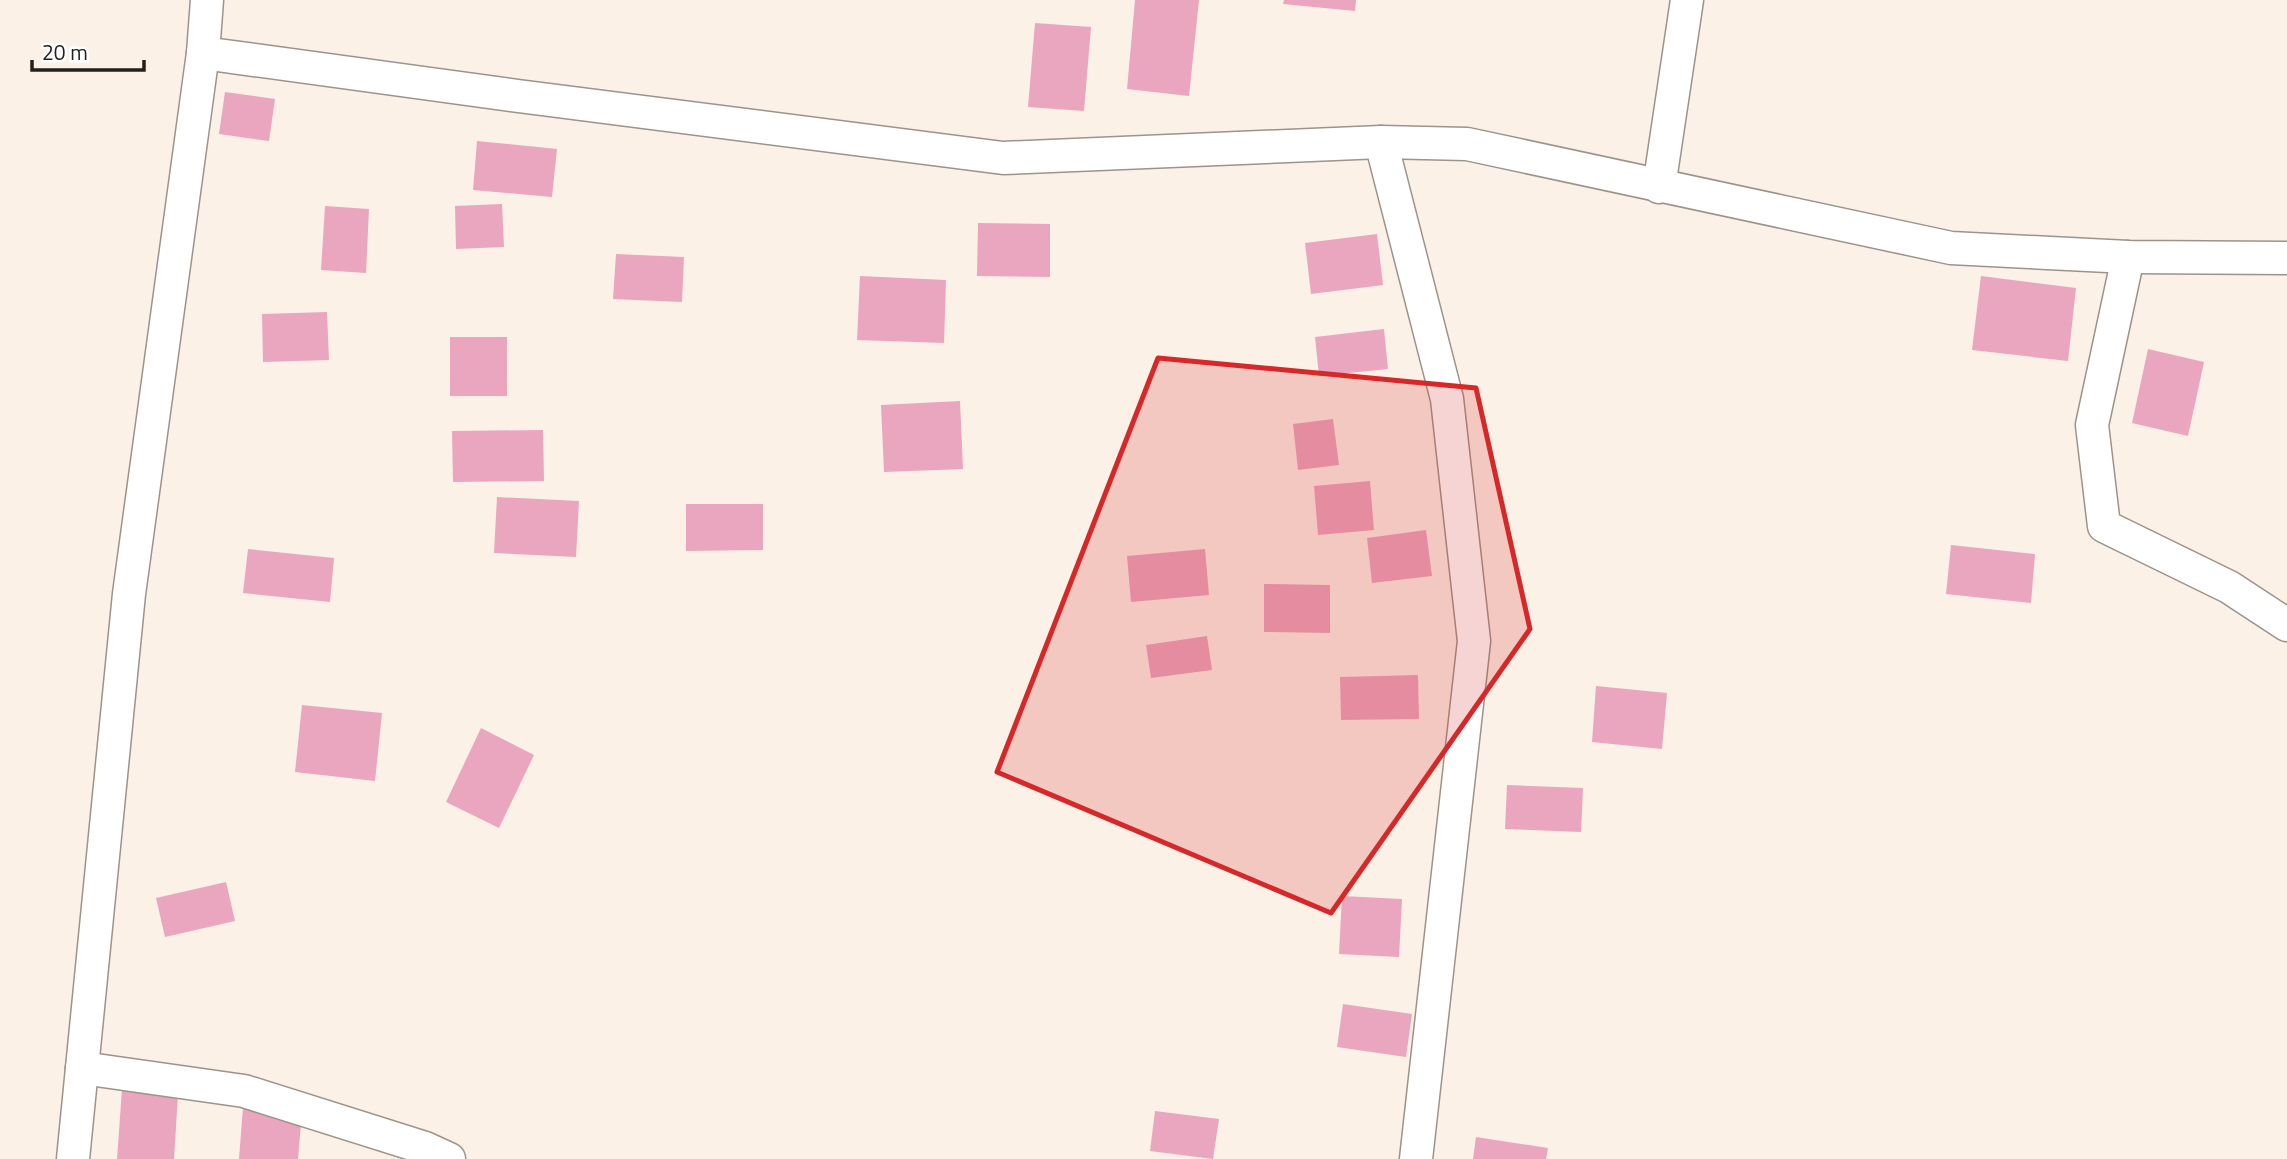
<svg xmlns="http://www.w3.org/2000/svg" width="2287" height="1159" font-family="'Titillium Web',sans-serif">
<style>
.building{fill:#eaa6be}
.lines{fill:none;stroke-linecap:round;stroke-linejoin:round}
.minor-casing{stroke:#9c938a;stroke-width:35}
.minor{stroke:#fff;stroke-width:32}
.marked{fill:#d62828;fill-opacity:0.2;stroke:#d62828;stroke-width:5;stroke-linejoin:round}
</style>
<rect width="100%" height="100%" fill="#fbf1e7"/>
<g class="building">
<path d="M1135,0H1199L1189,96L1127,89Z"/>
<path d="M1284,0H1356L1355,11L1283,4Z"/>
<path d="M1035,23L1091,27L1084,111L1028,107Z"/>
<path d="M225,92L275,99L269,141L219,134Z"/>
<path d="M477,141L557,149L552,197L473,190Z"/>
<path d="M502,204L504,247L456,249L455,206Z"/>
<path d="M325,206L369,209L366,273L321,270Z"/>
<path d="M978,223L1050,224V277L977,276Z"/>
<path d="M1377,234L1383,285L1311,294L1305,243Z"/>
<path d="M616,254L684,257L682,302L613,299Z"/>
<path d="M860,276L946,280L944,343L857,340Z"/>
<path d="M1981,276L2076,288L2068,361L1972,350Z"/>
<path d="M327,312L329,360L263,362L262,314Z"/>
<path d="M1384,329L1388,369L1319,376L1315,337Z"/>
<rect x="450" y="337" width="57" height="59"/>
<path d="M2148,349L2204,362L2188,436L2132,423Z"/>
<path d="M960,401L963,469L884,472L881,405Z"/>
<path d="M1333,419L1339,465L1298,470L1293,424Z"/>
<path d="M543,430L544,481L453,482L452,431Z"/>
<path d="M1370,481L1374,530L1318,535L1314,486Z"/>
<path d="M497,497L579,501L576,557L494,553Z"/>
<path d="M686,504H763V550L686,551Z"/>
<path d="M1426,530L1432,576L1372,583L1367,538Z"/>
<path d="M1951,545L2035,554L2031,603L1946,594Z"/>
<path d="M248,549L334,558L330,602L243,593Z"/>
<path d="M1205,549L1209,595L1131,602L1127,556Z"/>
<path d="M1264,584L1330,585V633L1264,632Z"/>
<path d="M1207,636L1212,670L1151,678L1146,645Z"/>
<path d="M1418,675L1419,719L1341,720L1340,677Z"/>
<path d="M1596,686L1667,693L1662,749L1592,742Z"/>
<path d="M302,705L382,713L375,781L295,772Z"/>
<path d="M481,728L534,755L499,828L446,802Z"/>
<path d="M1507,785L1583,788L1581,832L1505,829Z"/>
<path d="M226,882L235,921L165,937L156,898Z"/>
<path d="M1342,896L1402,899L1399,957L1339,954Z"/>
<path d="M1343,1004L1412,1014L1406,1057L1337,1047Z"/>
<path d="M122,1089L178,1094L174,1159H117Z"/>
<path d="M243,1107L302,1112L298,1159H239Z"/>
<path d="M1155,1111L1219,1119L1213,1159L1150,1151Z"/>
<path d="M1476,1137L1548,1148L1546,1159H1473Z"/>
</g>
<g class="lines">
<g class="minor-casing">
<g id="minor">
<path d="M203,53L518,96L1003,158L1381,142L1467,144L1951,248L2128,257L2287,258"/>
<path d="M1381,142L1447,399L1474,641L1416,1159"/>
<path d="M1659,187L1687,0"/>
<path d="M2128,257L2092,425L2104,526L2229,587L2287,625"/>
<path d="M82,1068L244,1091L425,1148L449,1159"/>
<path d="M73,1159L129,594L203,53L207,0"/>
</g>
</g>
<use href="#minor" class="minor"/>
</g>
<path class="marked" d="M1158,358L1476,388L1530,629L1331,913L997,772Z"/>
<path d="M32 60v10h112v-10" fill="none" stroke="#23201c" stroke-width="3.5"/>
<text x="42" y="60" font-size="21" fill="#23201c" stroke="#ffffff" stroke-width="5" paint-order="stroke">20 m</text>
</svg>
